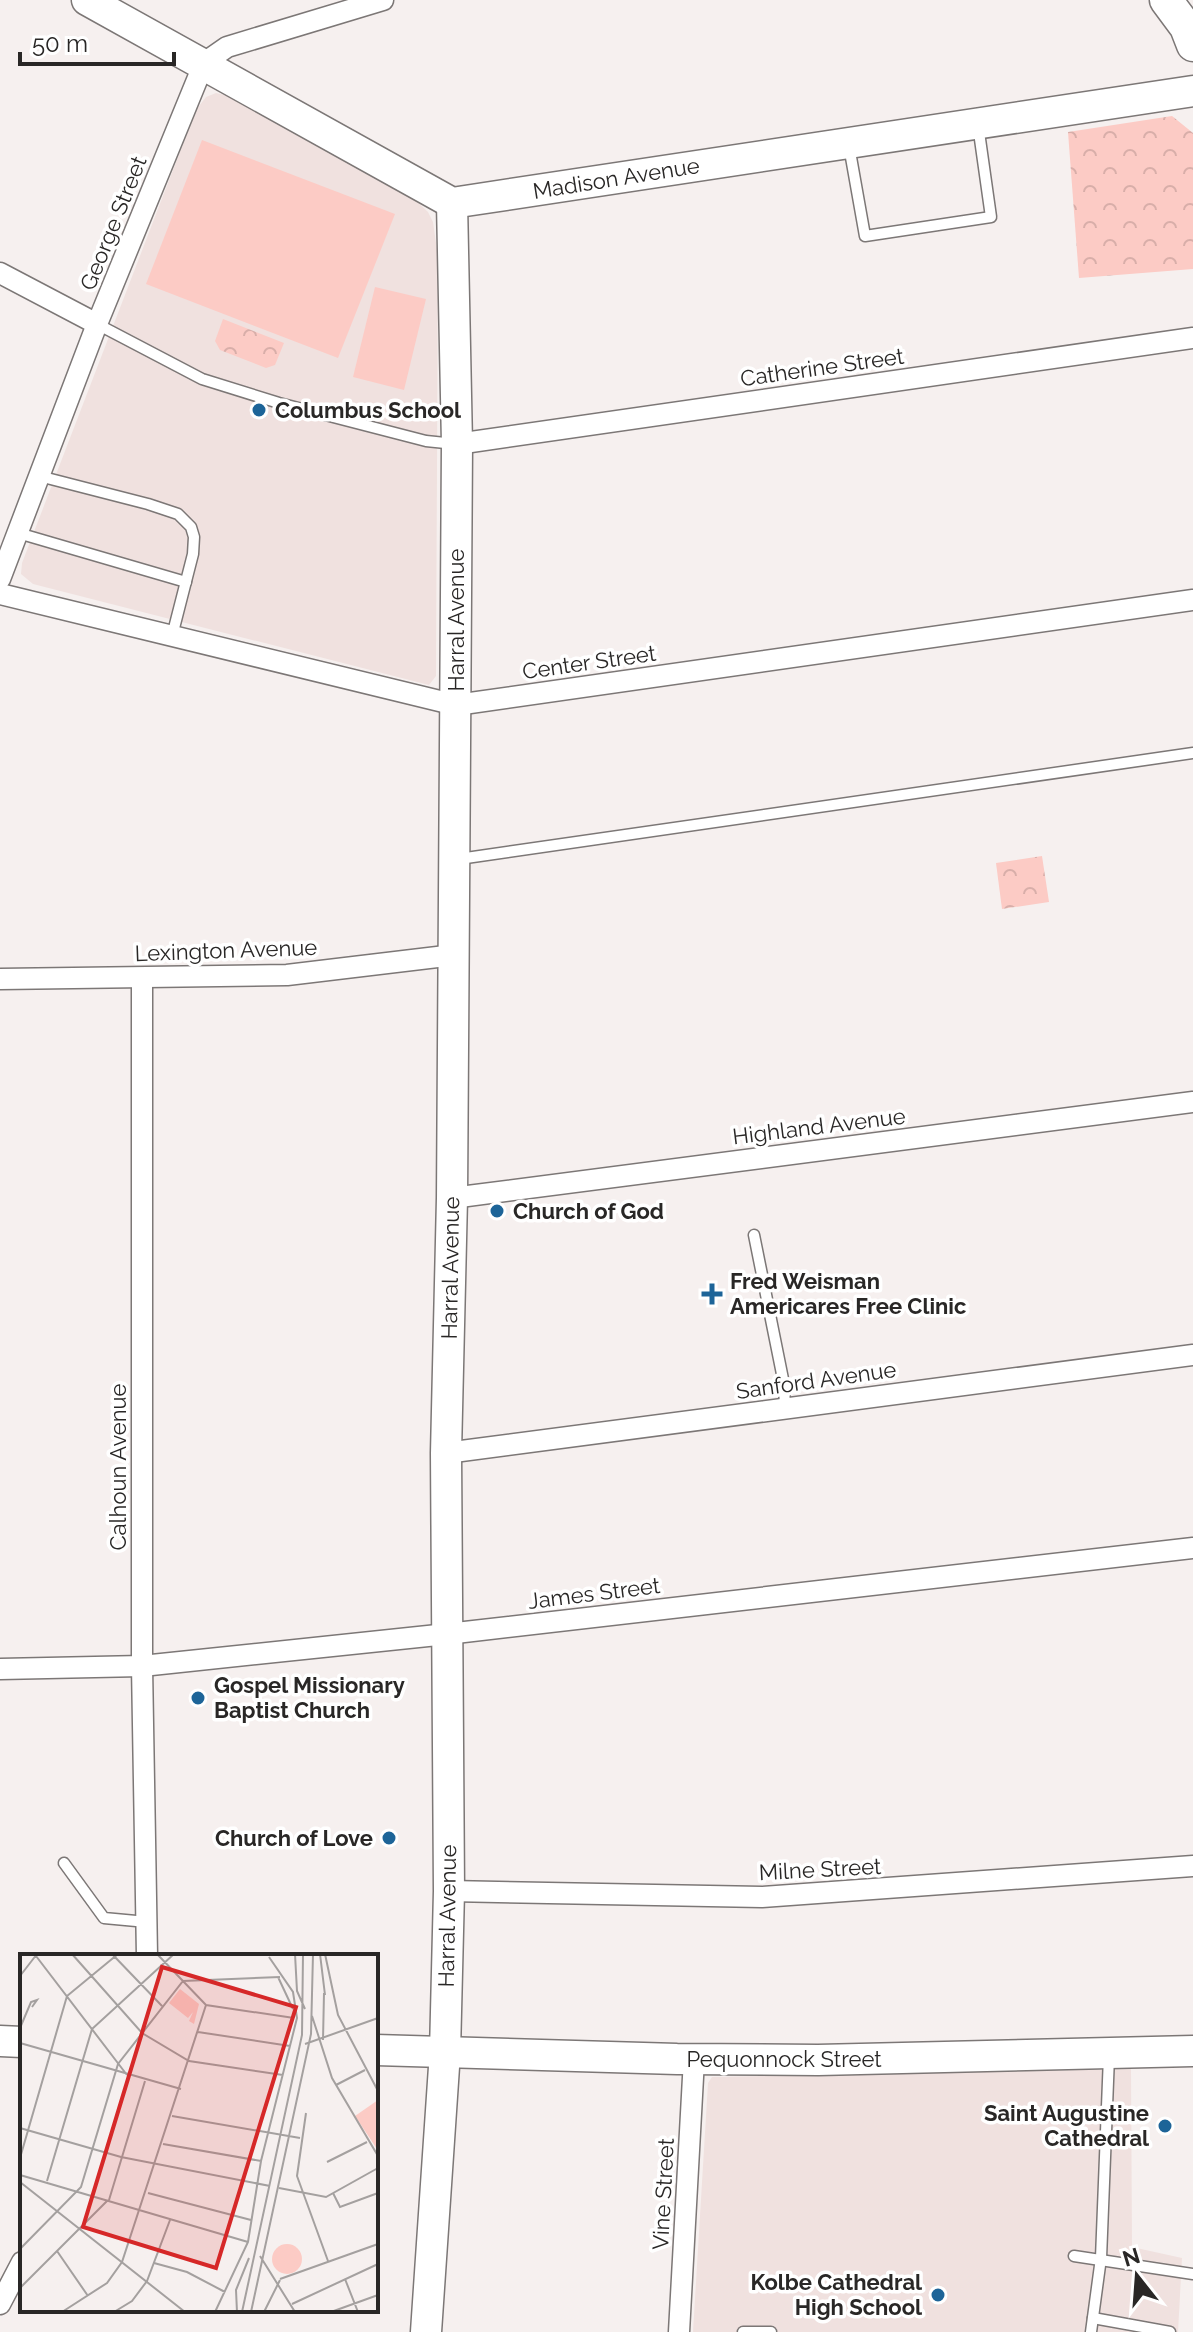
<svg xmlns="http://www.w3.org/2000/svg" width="1193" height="2332" font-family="Raleway,sans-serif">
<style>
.built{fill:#f0e1df}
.forest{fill:url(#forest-crowns)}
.pitch{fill:#fccbc5}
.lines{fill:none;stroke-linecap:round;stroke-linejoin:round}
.lane-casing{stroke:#7c7776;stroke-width:13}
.street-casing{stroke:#7c7776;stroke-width:23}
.secondary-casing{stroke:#7c7776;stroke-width:33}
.primary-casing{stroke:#7c7776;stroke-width:35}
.lane{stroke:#fff;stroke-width:10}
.street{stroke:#fff;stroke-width:20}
.secondary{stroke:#fff;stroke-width:30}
.primary{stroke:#fff;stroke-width:32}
.poi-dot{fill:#1d6498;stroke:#fff;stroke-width:3}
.labels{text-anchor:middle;stroke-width:7;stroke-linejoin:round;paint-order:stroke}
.street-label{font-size:22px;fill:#292726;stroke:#fff}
.poi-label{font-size:22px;font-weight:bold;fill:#292726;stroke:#fff;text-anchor:start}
.inset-road{fill:none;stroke:#a4a09f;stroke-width:2}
.view{fill:#d62828;fill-opacity:0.15;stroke:#d62828;stroke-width:4}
.inset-edge{fill:none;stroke:#292726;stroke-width:4}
</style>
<defs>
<pattern id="forest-crowns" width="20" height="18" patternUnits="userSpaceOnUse" patternTransform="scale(2)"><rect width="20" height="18" fill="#fccbc5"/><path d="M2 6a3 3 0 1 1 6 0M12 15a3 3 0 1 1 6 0" fill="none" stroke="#d8aea9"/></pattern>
</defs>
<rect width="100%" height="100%" fill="#f6f0ef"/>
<g class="built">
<path d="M216,93L229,96L412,197L428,212L433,222L438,257L436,676L429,685L33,584L21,574L22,563L196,110L206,97Z"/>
<path d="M1131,2069L1132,2247L1182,2258L1178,2332H693L708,2083L712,2077Z"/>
</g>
<g class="forest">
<path d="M1172,116L1193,133V269L1079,278L1068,132Z"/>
<path d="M223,319L284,343L275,365L266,368L220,350L215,341Z"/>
<path d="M1042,856L1049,902L1002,909L996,863Z"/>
</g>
<g class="pitch">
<path d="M202,140L395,214L338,358L146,284Z"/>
<path d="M375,287L426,299L404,390L353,377Z"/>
</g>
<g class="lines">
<g class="lane-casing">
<g id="lane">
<path d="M849,146L865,236L991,217L978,125"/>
<path d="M97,324L202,379L279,403L426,441L455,444"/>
<path d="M39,476L148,504L178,514L191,527L194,537L193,554L172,636"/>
<path d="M18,533L186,582"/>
<path d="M459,859L1193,753"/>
<path d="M754,1235L784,1384L785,1408"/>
<path d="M64,1863L104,1918L147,1922"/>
<path d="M1074,2256L1193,2274"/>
<path d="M1093,2318L1170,2332"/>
<path d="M743,2332H771"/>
<path d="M1091,2332L1101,2258L1109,2056"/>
</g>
</g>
<g class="street-casing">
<g id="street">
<path d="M0,273L97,324"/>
<path d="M457,444L1193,338"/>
<path d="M0,579L97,324L204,63L227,47L383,0"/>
<path d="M0,594L456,705L1193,600"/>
<path d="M142,978V1666L147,1956"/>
<path d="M0,979L287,975L454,955"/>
<path d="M452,1198L1193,1102"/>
<path d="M446,1453L1193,1355"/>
<path d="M0,1669L142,1666L447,1634L1193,1548"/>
<path d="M449,1891L762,1897L1193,1866"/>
<path d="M0,2304L22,2262"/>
<path d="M679,2332L694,2059"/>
</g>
</g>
<g class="secondary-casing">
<g id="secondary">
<path d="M87,0L452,203L1193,91"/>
<path d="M0,2041L22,2042"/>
<path d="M376,2050L677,2059L818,2060L1193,2051"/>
<path d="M426,2332L445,2052L449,1891L446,1453L452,1198L457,444L452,203"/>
</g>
</g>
<g class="primary-casing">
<path id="primary" d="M1166,0L1186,27L1193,45"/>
</g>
<use href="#lane" class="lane"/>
<use href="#street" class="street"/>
<use href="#secondary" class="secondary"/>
<use href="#primary" class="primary"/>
</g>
<g class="poi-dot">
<circle cx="259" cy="410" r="8"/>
<circle cx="497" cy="1211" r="8"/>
<path d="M708 1282h8v8h8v8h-8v8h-8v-8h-8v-8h8z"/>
<circle cx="198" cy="1698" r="8"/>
<circle cx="389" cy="1838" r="8"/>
<circle cx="1165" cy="2126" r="8"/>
<circle cx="938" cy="2295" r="8"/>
</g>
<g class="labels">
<g class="street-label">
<text transform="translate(616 178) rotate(-9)" y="8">Madison Avenue</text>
<text transform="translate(113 223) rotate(-68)" y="8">George Street</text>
<text transform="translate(822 367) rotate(-8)" y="8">Catherine Street</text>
<text transform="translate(456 620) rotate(-90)" y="8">Harral Avenue</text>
<text transform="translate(589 662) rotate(-8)" y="8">Center Street</text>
<text transform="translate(226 950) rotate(-2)" y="8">Lexington Avenue</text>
<text transform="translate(819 1126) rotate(-7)" y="8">Highland Avenue</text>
<text transform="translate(450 1268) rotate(-89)" y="8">Harral Avenue</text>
<text transform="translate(816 1380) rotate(-8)" y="8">Sanford Avenue</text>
<text transform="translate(118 1467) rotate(-90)" y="8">Calhoun Avenue</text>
<text transform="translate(594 1593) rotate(-7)" y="8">James Street</text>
<text transform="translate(820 1869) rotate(-3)" y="8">Milne Street</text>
<text transform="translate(447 1916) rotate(-89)" y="8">Harral Avenue</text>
<text x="784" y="2067">Pequonnock Street</text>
<text transform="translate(663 2194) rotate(-87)" y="8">Vine Street</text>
</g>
<g class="poi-label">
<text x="275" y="418">Columbus School</text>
<text x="513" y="1219">Church of God</text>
<text x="730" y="1289">Fred Weisman<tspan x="730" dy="25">Americares Free Clinic</tspan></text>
<text x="214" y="1693">Gospel Missionary<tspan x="214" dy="25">Baptist Church</tspan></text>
<text x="373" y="1846" text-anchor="end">Church of Love</text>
<text x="1149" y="2121" text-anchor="end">Saint Augustine<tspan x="1149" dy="25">Cathedral</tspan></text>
<text x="922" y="2290" text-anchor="end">Kolbe Cathedral<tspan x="922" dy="25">High School</tspan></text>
</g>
</g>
<g transform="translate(20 1954)">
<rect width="358" height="358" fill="#f6f0ef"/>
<path d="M358,146V194L357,195L335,162Z" fill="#fccbc5"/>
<path d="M252 305a15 15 0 1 1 30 0a15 15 0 1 1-30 0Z" fill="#fccbc5"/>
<path d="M160,35L179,50L174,70L169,67L173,58L168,64L149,49Z" fill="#fccbc5"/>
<path class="inset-road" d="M52,0L122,79L169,107L263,121M92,0L142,52M137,0L186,51L274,64M275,0L277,37L285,55M300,0L305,41M305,0L318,61L358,137M16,2L107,121M0,22L17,0M258,23L273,55M292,62L312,124L358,202M0,74L11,48L17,46L12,53M178,78L270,92M303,86L304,39M0,89L161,135M285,90L358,64M316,131L345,116M286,159L277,222L308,307M152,162L280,184M0,174L101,203L250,232M143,190L241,207M0,204L47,42L98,0M307,208L347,188M0,221L228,288M27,227L72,75L154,0M0,228L165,358M259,234L306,243L358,214M128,239L231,266M313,239L320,253L358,239M89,246L125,127M0,295L61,233L98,110L163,27L260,23M37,297L68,342M240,302L275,358M134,309L167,318L205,338M260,325L358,290M325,325L338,358M0,334L88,246M272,350L358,310M42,358L87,329L102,308L186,51M94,358L112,347L127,327L150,266M195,358L228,288L241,207L277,64L273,38L249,3M217,358L216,336L229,304M222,358L282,81L283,0M231,358L291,80L293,0M244,358L260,326M311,358L358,341"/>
<path class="view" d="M142,13L276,53L196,314L63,273Z"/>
<rect width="358" height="358" class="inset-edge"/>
</g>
<g transform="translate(1137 2276) rotate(343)" stroke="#ffffff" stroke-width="6" paint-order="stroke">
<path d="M0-6L14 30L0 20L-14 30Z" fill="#292726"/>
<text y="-12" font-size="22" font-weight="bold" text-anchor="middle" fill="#292726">N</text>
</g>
<path d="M20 52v12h154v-12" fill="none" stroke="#292726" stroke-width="4"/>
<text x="32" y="52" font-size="24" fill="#292726" stroke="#ffffff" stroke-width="6" paint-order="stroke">50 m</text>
</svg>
